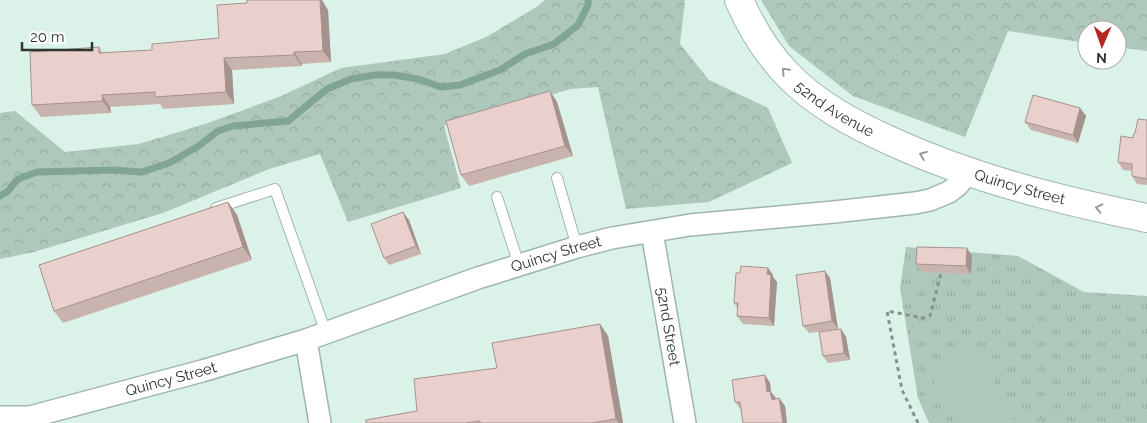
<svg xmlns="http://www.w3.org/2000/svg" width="1147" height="423" font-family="Raleway,sans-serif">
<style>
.forest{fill:url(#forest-crowns)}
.park{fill:url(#park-tufts)}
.pitch{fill:#aec8bc}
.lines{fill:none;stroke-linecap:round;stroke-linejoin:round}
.stream{stroke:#81a595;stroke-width:7}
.lane-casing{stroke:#a0b6ac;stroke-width:12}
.street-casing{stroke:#a0b6ac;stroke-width:24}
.secondary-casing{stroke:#a0b6ac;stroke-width:30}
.path{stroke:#83948c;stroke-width:3;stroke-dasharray:4 4;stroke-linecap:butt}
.lane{stroke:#fff;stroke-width:10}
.street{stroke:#fff;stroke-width:21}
.secondary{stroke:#fff;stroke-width:28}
.wall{fill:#c9b3af}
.shaded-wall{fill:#a4928f}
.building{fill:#ead0cc;stroke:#a4928f}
.oneway{stroke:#969a98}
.labels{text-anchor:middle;stroke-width:4.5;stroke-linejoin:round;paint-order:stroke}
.street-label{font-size:15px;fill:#2c3631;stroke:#fff}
</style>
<defs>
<pattern id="forest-crowns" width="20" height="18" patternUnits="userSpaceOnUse" patternTransform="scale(1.25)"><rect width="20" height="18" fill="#aec8bc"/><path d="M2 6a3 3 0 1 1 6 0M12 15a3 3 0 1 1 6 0" fill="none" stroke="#96aca2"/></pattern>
<pattern id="park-tufts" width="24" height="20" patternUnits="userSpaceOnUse" patternTransform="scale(1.25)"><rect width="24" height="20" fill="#aec8bc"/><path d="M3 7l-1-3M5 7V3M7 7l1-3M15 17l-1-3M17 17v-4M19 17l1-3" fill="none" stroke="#96aca2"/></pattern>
</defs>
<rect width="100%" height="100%" fill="#daf2e7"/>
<g class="forest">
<path d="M545,0H685L680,44L709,80L768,108L792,163L709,202L626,209L598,87L571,89L444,126L461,188L348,222L320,154L269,169L163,213L34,252L0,259V113L15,111L65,152L139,144L205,124L279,97L341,68L445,54L486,37L538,6Z"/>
<path d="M761,0H1147V51L1117,47V30H1087V43L1008,31L965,137L853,96L789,46Z"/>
</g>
<path class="park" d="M906,247L1018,256L1084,292L1147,296V423H929L918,398L900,288Z"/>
<path class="pitch" d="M976,348L1017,423H956L929,373Z"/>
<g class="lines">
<path class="stream" d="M0,196L7,192L18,179L37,172L112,170L142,172L169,163L197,147L218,131L233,126L288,121L327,89L351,79L375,75H394L418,79L441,87L460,85L500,70L525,54L554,44L578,25L588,5V0"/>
<g class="lane-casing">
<g id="lane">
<path d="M557,178L577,247"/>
<path d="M497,197L519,265"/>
<path d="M216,208L275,189L326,333"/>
</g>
</g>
<g class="street-casing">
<g id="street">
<path id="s1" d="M652,232L685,423"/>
<path d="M306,340L320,423"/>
<path id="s2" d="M0,417H30L202,371L306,340L478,278L577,247L612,238L690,225L834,212L915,203L930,200L949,192L958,185L968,172"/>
</g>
</g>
<g class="secondary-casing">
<g id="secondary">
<path id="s3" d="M739,0C751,27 765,51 786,73C815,104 855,125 893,142C974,179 1060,200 1147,218"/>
</g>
</g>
<path class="path" d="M918,423L902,390L887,311L923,318L930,316L941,273"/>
<use href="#lane" class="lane"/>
<use href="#street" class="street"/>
<use href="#secondary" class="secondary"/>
</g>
<g class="wall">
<path d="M328,10L331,62L302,64V66L232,70L234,104L163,109L160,104L110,107L111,113L41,117L32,105L99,47L103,53L152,50L219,38Z"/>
<path d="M550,91L557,102L573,156L469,186L461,175Z"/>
<path d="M1080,108L1086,116L1078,143L1031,130L1025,122Z"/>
<path d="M1147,120V185L1137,184L1132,176V171L1123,170L1118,162L1135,133Z"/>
<path d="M228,202L237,215L252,260L63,323L54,311Z"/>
<path d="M409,220L421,254L389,265L384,258Z"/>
<path d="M972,256L971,274L922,272L916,264Z"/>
<path d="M768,268L773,275V277L777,282L774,326L743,324L737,316L738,309L734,303L740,273Z"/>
<path d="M830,278L838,329L809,333L803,326Z"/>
<path d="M600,324L608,336L623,423H366L417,411L497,368Z"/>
<path d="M841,329L846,337L850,360L828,363L823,356Z"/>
<path d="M765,375L770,383L771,392L776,399L779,398L785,406L787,423H743L741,410L735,402Z"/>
</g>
<g class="shaded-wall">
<path d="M320,0H322L328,10L331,62L323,51Z"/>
<path d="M294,52L302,64V66L294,55Z"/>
<path d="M224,58L232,70L234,104L226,92Z"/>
<path d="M550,91L557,102L573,156L565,146Z"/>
<path d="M102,95L110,107L111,113L103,101Z"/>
<path d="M1080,108L1086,116L1078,143L1073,135Z"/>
<path d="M228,202L237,215L252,260L243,247Z"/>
<path d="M403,212L409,220L421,254L416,246Z"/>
<path d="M967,248L972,256L971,274L966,266Z"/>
<path d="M768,268L773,275V277L777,282L774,326L769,318Z"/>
<path d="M825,271L830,278L838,329L832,321Z"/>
<path d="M600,324L608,336L623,423H619L616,419Z"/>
<path d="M841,329L846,337L850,360L844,353Z"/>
<path d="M765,375L770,383L771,392L776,398L777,407L767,392Z"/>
<path d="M779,398L785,406L787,423H783Z"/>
</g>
<g class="building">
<path d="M247,0H320L323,51L294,52V55L224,58L226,92L155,97V92L102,95L103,101L32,105L30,52L99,47V53L152,50V44L219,38L217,5L247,3Z"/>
<path d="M550,91L565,146L461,175L446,121Z"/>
<path d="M1033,95L1080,108L1073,135L1025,122Z"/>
<path d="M1138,119L1147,120V179L1132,176V164L1118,162L1121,136L1133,138L1134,133H1135Z"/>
<path d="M228,202L243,247L54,311L39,265Z"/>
<path d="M403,212L416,246L384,258L371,224Z"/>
<path d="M917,247L967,248L966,266L916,264Z"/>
<path d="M741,266L768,268L767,274L771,275L769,318L737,316L738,303H734L736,273H740Z"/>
<path d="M825,271L832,321L803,326L796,275Z"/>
<path d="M600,324L616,419L591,423H480V421L465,423H366V420L417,411L414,379L497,368L492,343Z"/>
<path d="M841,329L844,353L823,356L819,332Z"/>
<path d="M765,375L767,392L770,391L772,400L779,398L783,423H743L740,402H735L732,380Z"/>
</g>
<defs><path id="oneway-chevron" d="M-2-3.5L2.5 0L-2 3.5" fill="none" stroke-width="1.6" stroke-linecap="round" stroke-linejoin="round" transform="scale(1.25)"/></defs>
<g class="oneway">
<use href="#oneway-chevron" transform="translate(785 71) rotate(-133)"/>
<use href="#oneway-chevron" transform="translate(923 155) rotate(-158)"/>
<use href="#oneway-chevron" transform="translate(1099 208) rotate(-167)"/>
</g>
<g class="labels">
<g class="street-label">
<text dy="5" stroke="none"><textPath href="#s3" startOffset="148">52nd Avenue</textPath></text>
<text dy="5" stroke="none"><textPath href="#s3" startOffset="350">Quincy Street</textPath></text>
<text dy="5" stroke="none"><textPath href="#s2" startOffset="581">Quincy Street</textPath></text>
<text dy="5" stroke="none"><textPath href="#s1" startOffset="96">52nd Street</textPath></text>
<text dy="5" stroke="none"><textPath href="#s2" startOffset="176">Quincy Street</textPath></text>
</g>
</g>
<g transform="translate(1102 45) rotate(182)"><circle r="24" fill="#ffffff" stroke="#abafad"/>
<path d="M0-4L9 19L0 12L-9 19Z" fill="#b5261e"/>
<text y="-8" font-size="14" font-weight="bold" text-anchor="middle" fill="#2c3631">N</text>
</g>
<path d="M22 42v8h70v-8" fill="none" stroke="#2c3631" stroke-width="2.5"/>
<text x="30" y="42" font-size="15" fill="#2c3631" stroke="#ffffff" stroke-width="4" paint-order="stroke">20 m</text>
</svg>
